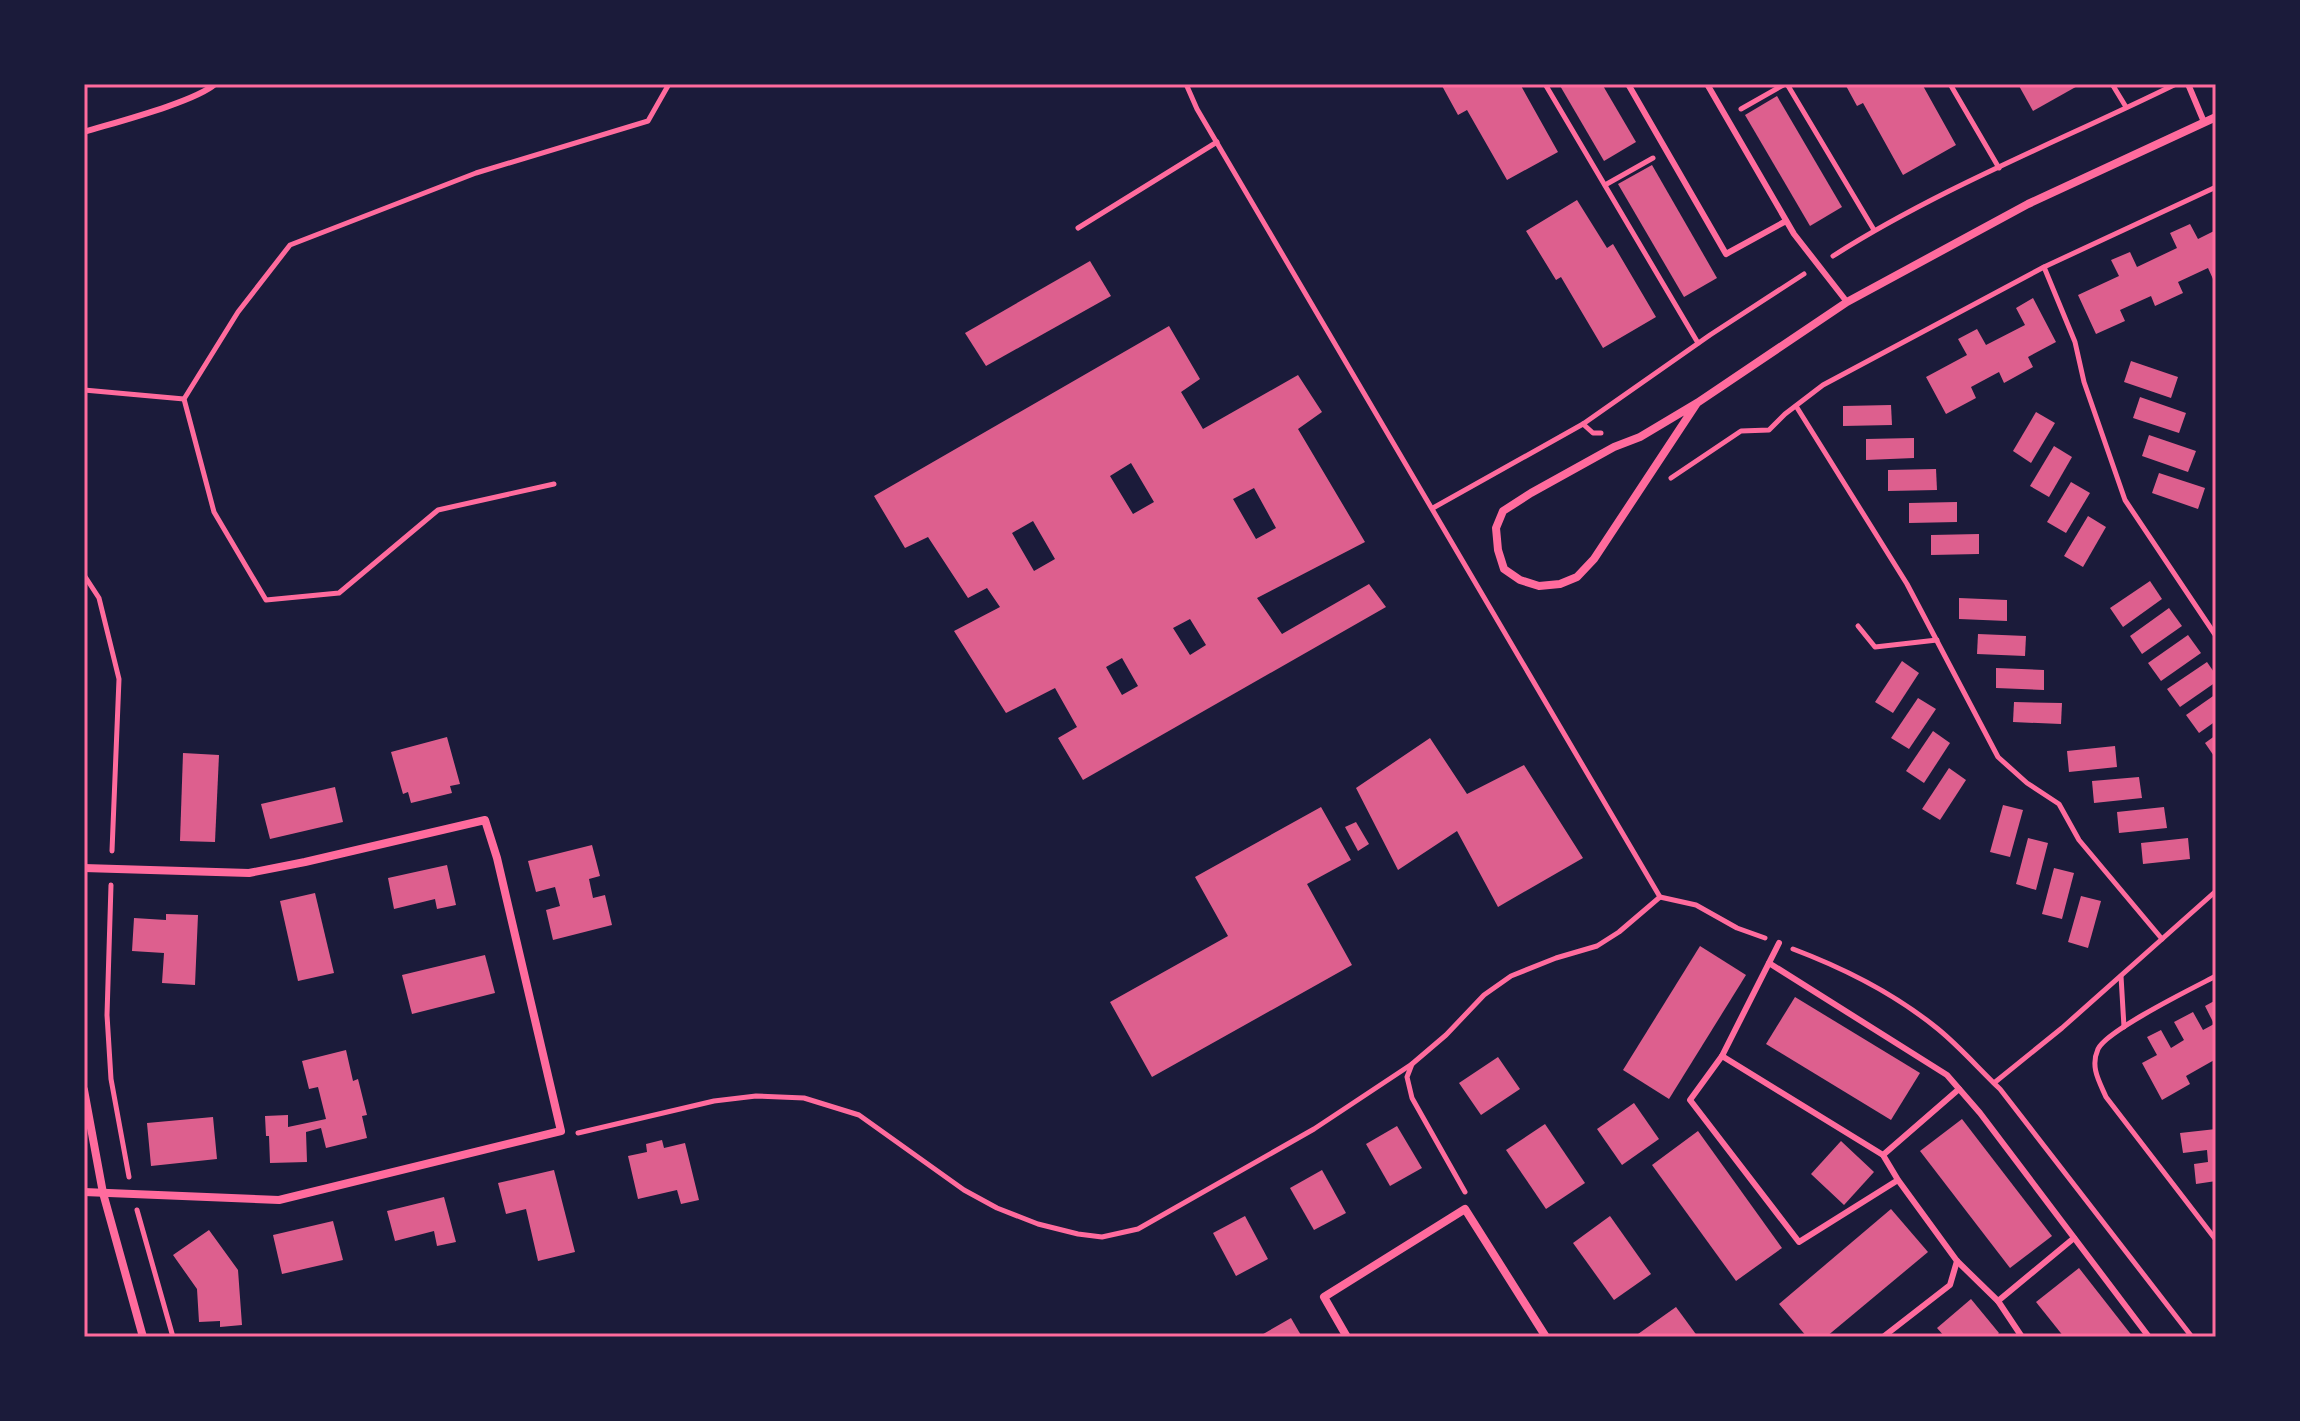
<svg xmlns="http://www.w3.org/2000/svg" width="2300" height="1421" font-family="'Playfair Display',serif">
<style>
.building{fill:#dd5f8e;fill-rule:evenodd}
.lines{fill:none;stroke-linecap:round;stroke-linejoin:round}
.path{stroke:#ff6b9d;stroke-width:5}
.service{stroke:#ff6b9d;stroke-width:6}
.minor{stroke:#ff6b9d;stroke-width:8}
.neatline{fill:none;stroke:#ff6b9d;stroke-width:3}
</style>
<rect width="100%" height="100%" fill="#1b1b3a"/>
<g class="building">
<path d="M1441,84H1520L1558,152L1507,180L1467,110L1458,115Z"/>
<path d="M1559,84H1602L1636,142L1604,161Z"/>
<path d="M1845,84H1922L1956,145L1903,175L1863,103L1857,106Z"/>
<path d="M2018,84H2081L2033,111Z"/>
<path d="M1777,96L1842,207L1810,226L1745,115Z"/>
<path d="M1652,165L1717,278L1684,297L1618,184Z"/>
<path d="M1577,200L1607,248L1613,244L1656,317L1603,348L1561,277L1556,280L1526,231Z"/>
<path d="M2190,224L2198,239L2216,230V278L2213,279L2208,268L2178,282L2183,293L2155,306L2151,296L2120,310L2125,321L2096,334L2078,295L2119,276L2111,260L2130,252L2137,267L2177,248L2170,233Z"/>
<path d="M1090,261L1111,296L986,366L965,333Z"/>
<path d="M2033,298L2056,342L2028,357L2033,367L2004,383L1999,372L1971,387L1976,398L1946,414L1926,377L1967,355L1958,339L1977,329L1986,345L2025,325L2016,308Z"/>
<path d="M1169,326L1200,379L1181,392L1203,429L1298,375L1322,412L1298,429L1365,542L1257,598L1282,634L1369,584L1386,607L1083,780L1058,738L1077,727L1055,688L1006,713L954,631L1000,607L987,588L968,598L928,537L905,548L874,496ZM1131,463L1154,502L1133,514L1110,476ZM1254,488L1276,528L1256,539L1233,499ZM1033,521L1055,559L1034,571L1012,533ZM1190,619L1206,645L1190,655L1173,628ZM1122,658L1138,686L1122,695L1106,667Z"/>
<path d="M2131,361L2178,377L2171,398L2124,382Z"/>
<path d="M2140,397L2186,413L2179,433L2133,418Z"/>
<path d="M1891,405L1892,425L1843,426V406Z"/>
<path d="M2036,412L2055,423L2031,463L2013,451Z"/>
<path d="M2149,435L2196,451L2188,472L2142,456Z"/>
<path d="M1914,438V458L1866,460V439Z"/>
<path d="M2054,446L2072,457L2049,497L2030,486Z"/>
<path d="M1936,469L1937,490L1888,491V470Z"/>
<path d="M2159,473L2205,488L2198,509L2152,493Z"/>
<path d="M2071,482L2090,493L2066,533L2047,522Z"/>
<path d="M1957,502V522L1909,523V503Z"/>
<path d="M2088,516L2106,527L2083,567L2064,556Z"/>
<path d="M1979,534V554L1931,555V535Z"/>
<path d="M2150,581L2162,599L2123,627L2110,608Z"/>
<path d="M1959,598L2007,600V621L1959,619Z"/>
<path d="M2169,608L2182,626L2142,654L2130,636Z"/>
<path d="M1978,634L2026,636L2025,656L1977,654Z"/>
<path d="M2188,635L2201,653L2161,681L2148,663Z"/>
<path d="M1902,661L1919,673L1893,713L1875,702Z"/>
<path d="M2207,662L2216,675V682L2180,707L2167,689Z"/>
<path d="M1996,668L2044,670V690L1996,688Z"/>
<path d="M2216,694V721L2199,733L2186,715Z"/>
<path d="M1918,698L1936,709L1909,749L1891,738Z"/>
<path d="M2014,702L2062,703L2061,724L2013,722Z"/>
<path d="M1933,731L1950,743L1924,783L1906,771Z"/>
<path d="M2216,735V759L2205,743Z"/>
<path d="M447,737L460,784L450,786L452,793L411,803L408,792L403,794L391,752Z"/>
<path d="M1430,738L1467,794L1524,765L1583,858L1498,907L1457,831L1398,870L1356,788Z"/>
<path d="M2115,746L2117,767L2069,772L2067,751Z"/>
<path d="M183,753L219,755L215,842L180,841Z"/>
<path d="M1949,768L1966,780L1940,820L1922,809Z"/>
<path d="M2139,777L2142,798L2094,803L2092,781Z"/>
<path d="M335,787L343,822L270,839L261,804Z"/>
<path d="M2003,805L2023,810L2010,857L1990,852Z"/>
<path d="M1321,807L1351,860L1307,884L1352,965L1152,1077L1110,1002L1228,936L1195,877Z"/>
<path d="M2164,807L2167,828L2119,833L2117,812Z"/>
<path d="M1356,822L1369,844L1358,851L1345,827Z"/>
<path d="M2028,838L2048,843L2036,890L2016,884Z"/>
<path d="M2188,838L2190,859L2143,864L2141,843Z"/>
<path d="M592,845L600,876L589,879L593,898L605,895L612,925L553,940L546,910L560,906L555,887L536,892L528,861Z"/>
<path d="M447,865L456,905L437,909L435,899L394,909L388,878Z"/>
<path d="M2054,868L2074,873L2062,919L2042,914Z"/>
<path d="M315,893L334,973L298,981L280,901Z"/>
<path d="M2081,896L2101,901L2088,948L2068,942Z"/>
<path d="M166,914L198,915L195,985L162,983L164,953L132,951L134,918L166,920Z"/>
<path d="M1700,946L1746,975L1669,1099L1623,1070Z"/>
<path d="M485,955L495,993L412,1014L402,975Z"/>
<path d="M1795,997L1920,1073L1891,1120L1766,1044Z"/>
<path d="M2216,1000V1059L2186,1076L2190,1084L2162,1100L2142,1063L2157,1055L2147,1037L2161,1030L2171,1048L2184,1040L2174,1022L2193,1012L2203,1030L2214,1024L2205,1006Z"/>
<path d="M346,1050L353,1081L358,1079L367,1115L362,1116L367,1138L326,1148L321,1128L306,1132L307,1162L270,1163L269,1136H266L265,1116L288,1115V1127L326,1119L318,1087L309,1089L302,1061Z"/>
<path d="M1498,1057L1520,1089L1481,1115L1459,1083Z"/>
<path d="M1634,1103L1659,1139L1622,1165L1597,1129Z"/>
<path d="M213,1117L217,1159L151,1166L147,1123Z"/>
<path d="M1962,1119L2052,1236L2010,1268L1920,1151Z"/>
<path d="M1545,1124L1585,1183L1546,1209L1506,1150Z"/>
<path d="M1397,1126L1422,1168L1390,1186L1366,1144Z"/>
<path d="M2216,1129V1181L2196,1184L2194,1164L2208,1162L2207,1150L2183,1153L2180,1133Z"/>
<path d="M1698,1131L1782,1248L1736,1281L1652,1165Z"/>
<path d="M662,1140L664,1148L685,1143L699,1200L681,1204L677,1190L638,1199L628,1156L647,1152L646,1144Z"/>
<path d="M1841,1141L1874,1172L1844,1205L1811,1174Z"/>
<path d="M554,1170L575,1252L538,1261L526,1209L506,1214L498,1183Z"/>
<path d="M1322,1170L1346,1213L1314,1230L1290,1188Z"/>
<path d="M444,1197L456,1242L437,1246L434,1231L395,1241L387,1211Z"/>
<path d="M1891,1209L1928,1252L1826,1337H1807L1779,1304Z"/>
<path d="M1245,1216L1268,1259L1236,1276L1213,1233Z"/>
<path d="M1610,1216L1651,1274L1614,1300L1573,1243Z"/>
<path d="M333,1221L343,1260L282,1274L273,1235Z"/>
<path d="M209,1230L238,1270L242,1325L220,1327V1321L199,1322L197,1289L173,1255Z"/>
<path d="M2079,1268L2133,1337H2064L2036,1302Z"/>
<path d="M1971,1299L1999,1333L1995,1337H1945L1937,1328Z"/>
<path d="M1676,1307L1698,1337H1640L1638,1334Z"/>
<path d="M1291,1318L1302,1337H1258Z"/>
</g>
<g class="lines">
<g class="path">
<path d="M1186,84L1197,109L1660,897L1696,905L1737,928L1765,938"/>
<path d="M1545,84L1698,343"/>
<path d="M1787,84L1874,230"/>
<path d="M1950,84L1999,168"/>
<path d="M2112,84L2126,107"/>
<path d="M1741,109L1785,84"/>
<path d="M1605,185L1653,158"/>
<path d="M1078,228L1217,142"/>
<path d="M1833,256C1940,188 2060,141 2174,85"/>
<path d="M2044,267L2075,342L2084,382L2125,500L2216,636"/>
<path d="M84,390L184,399"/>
<path d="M1796,406L1907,584L1998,757L2027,783L2059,804L2079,840L2162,939"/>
<path d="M1583,424L1593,433H1601"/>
<path d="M1671,478L1741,431L1769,430L1785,414L1823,385L2044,267L2216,187"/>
<path d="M554,484L438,510L339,593L266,600L214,512L184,399L238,312L290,245L476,173L648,121L669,84"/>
<path d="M1433,508L1583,424L1710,335L1804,274"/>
<path d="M84,575L99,598L119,679L112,851"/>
<path d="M1858,626L1875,647L1937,640"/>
<path d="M111,885L107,1015L111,1079L129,1177"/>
<path d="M1793,949C1846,969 1894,993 1938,1029C1960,1047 1979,1069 2000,1089L2192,1337"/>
<path d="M2121,976L2124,1027"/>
<path d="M2216,976C2193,988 2107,1030 2098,1049C2090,1067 2099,1081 2106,1097L2216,1240"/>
<path d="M1994,1083L2062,1028L2216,891"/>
<path d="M578,1133L714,1101L756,1096L804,1098L859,1115L964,1190L997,1208L1038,1224L1078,1234L1102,1237L1138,1229L1314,1129L1412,1064"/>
<path d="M1465,1192L1412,1098L1407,1077L1412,1064L1446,1035L1484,995L1511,976L1556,958L1597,946L1619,932L1660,897"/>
<path d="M137,1210L173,1337"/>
</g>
<g class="service">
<path d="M1628,84L1726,254L1786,221"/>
<path d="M1707,84L1794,234L1847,302"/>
<path d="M2188,84L2204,122"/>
<path d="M84,132C113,123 195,102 215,84"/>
<path d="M1769,963L1947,1075L1980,1113L2149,1337"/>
<path d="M1722,1056L1779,943"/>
<path d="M1883,1155L1959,1089"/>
<path d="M1898,1180L1799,1242L1690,1100L1722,1056L1883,1155L1898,1180L1957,1261L1998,1301L2022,1337"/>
<path d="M1998,1301L2074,1238"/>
<path d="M1883,1337L1950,1285L1957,1261"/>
</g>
<g class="minor">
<path d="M1697,403L1594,559L1577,577L1560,584L1539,586L1520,580L1504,569L1498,550L1496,528L1503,511L1531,493L1614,447L1640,437L1697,403L1847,302L2028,204L2216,117"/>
<path d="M84,868L249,873L305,862L485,820L497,858L561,1131L279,1200L84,1192"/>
<path d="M84,1090L103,1193L143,1337"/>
<path d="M1347,1337L1324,1297L1465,1209L1546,1337"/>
</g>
</g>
<rect width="2300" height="1421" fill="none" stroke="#1b1b3a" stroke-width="172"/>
<rect x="86" y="86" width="2128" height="1249" class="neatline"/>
</svg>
